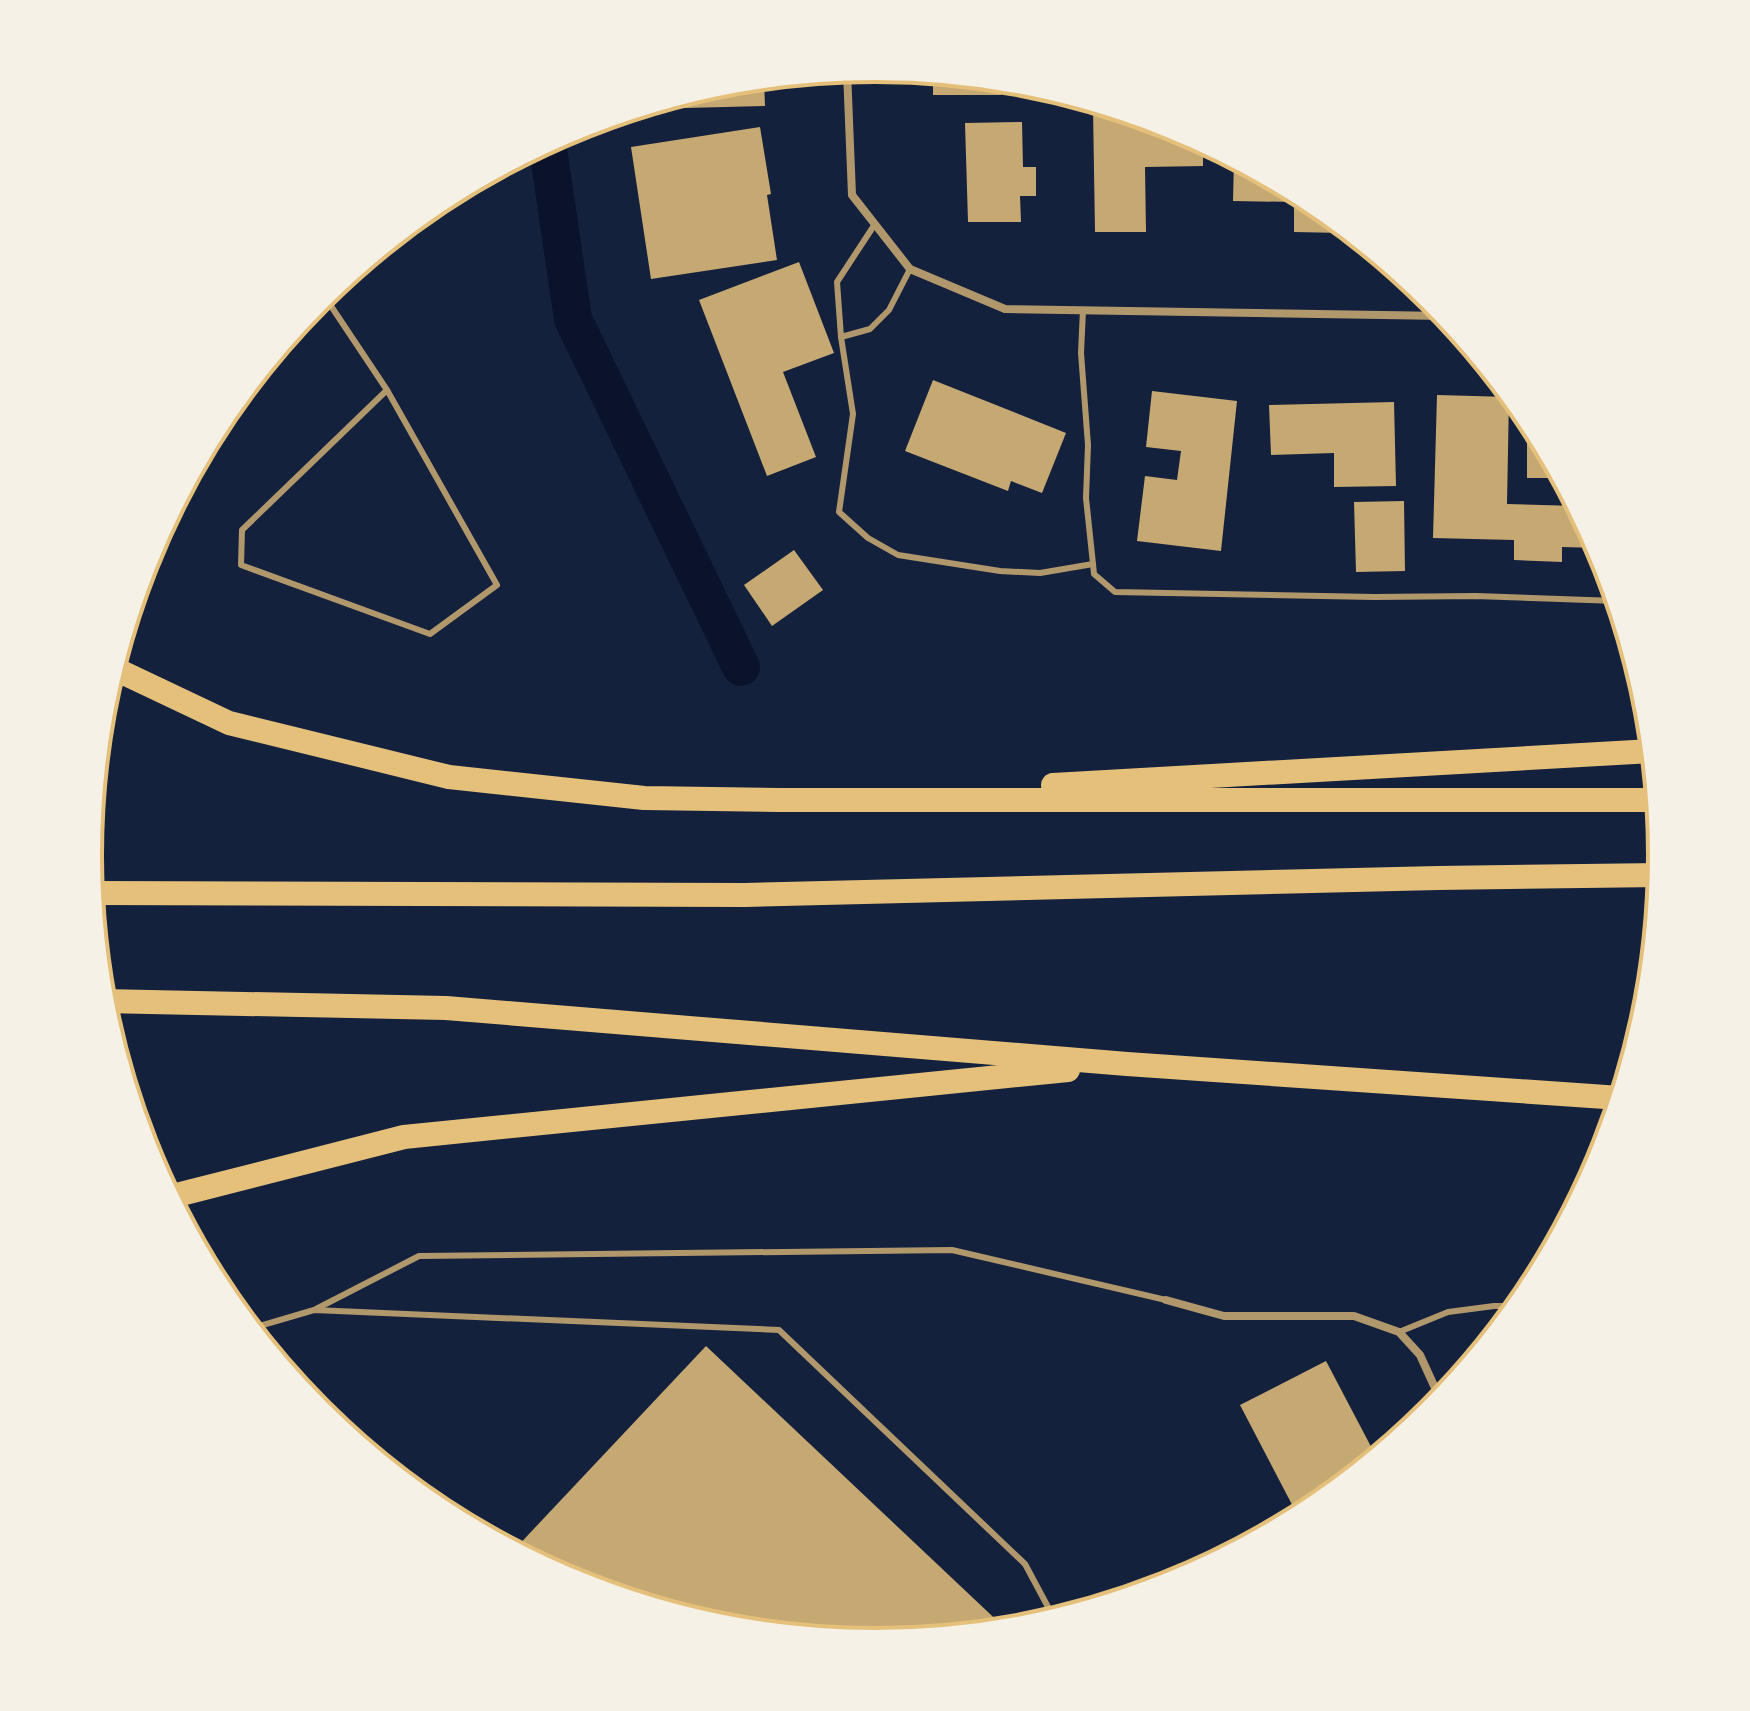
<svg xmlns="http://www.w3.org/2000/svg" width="1750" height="1711" font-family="Commissioner,sans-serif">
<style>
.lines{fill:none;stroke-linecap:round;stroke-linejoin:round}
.canal{stroke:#0b132b;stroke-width:38}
.building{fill:#c6a872}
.service{stroke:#b1986c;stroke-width:6}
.minor{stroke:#b1986c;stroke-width:8}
.motorway{stroke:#e5c07b;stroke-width:24}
.rim{fill:none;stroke:#e5c07b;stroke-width:4}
</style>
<rect width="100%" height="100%" fill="#14213d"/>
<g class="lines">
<path class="canal" d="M547,142L573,319L741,667"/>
</g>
<g class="building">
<path d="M933,74L1001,80V95H933Z"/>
<path d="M764,79L765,106L685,108L684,94L722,83Z"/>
<path d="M1093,107H1107L1177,128L1203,142V166L1145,167L1146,232H1095Z"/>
<path d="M1022,122L1023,167H1036V196H1020L1021,222H968L965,123Z"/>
<path d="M760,127L771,194L767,195L777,260L651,279L631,147Z"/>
<path d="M1234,159L1313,201L1343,226V233L1294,232V202L1233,201Z"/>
<path d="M799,262L834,353L783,372L816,457L767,476L699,300Z"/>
<path d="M933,380L1066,433L1042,493L1011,481L1008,491L905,451Z"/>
<path d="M1152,391L1237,401L1221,551L1137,541L1145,476L1177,480L1181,451L1146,447Z"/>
<path d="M1437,395L1509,397L1507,504L1577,506L1599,548L1562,547V562L1514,560V540L1433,538Z"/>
<path d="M1394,402L1396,486L1334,487V453L1271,455L1269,405Z"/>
<path d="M1527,415L1530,418L1562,478H1527Z"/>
<path d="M1404,501L1405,571L1356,572L1354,502Z"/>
<path d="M794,550L823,590L772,626L744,585Z"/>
<path d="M706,1346L1007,1630L875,1643L721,1628L573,1583L513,1551Z"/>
<path d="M1326,1361L1377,1458L1312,1511L1299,1518L1240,1405Z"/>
</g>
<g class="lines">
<g class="service">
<path d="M875,224L837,282L841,337L853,414L839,512L868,538L898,555L1000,571L1040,573L1093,564"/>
<path d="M323,294L387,390L497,585L430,634L241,565L242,530L387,390"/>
<path d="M1083,310L1081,353L1088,445L1086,498L1093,564L1094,574L1115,592L1374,597L1476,596L1617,601"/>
<path d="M841,337L870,329L889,310L910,269"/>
<path d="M316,1309L419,1256L952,1250L1166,1300"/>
<path d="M249,1329L314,1310L779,1330L1025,1564L1055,1620"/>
<path d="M1399,1332L1448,1312L1494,1306H1519"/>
</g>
<g class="minor">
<path d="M847,71L852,195L910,269L1005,309L1446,316"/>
<path d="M1166,1300L1224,1316H1354L1399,1332L1420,1355L1441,1401"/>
</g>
<g class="motorway">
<path d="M113,668L229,723L449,777L644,798L779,800H1657"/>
<path d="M1053,785L1652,751"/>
<path d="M91,893L745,895L1438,878L1661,875"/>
<path d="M102,1001L446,1008L1127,1064L1620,1098"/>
<path d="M169,1197L404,1137L1068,1070"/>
</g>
</g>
<path d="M0 0H1750V1711H0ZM102 855a773 773 0 1 1 1546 0a773 773 0 1 1-1546 0Z" fill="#f6f1e7" fill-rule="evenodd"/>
<path class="rim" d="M102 855a773 773 0 1 1 1546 0a773 773 0 1 1-1546 0Z"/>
</svg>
